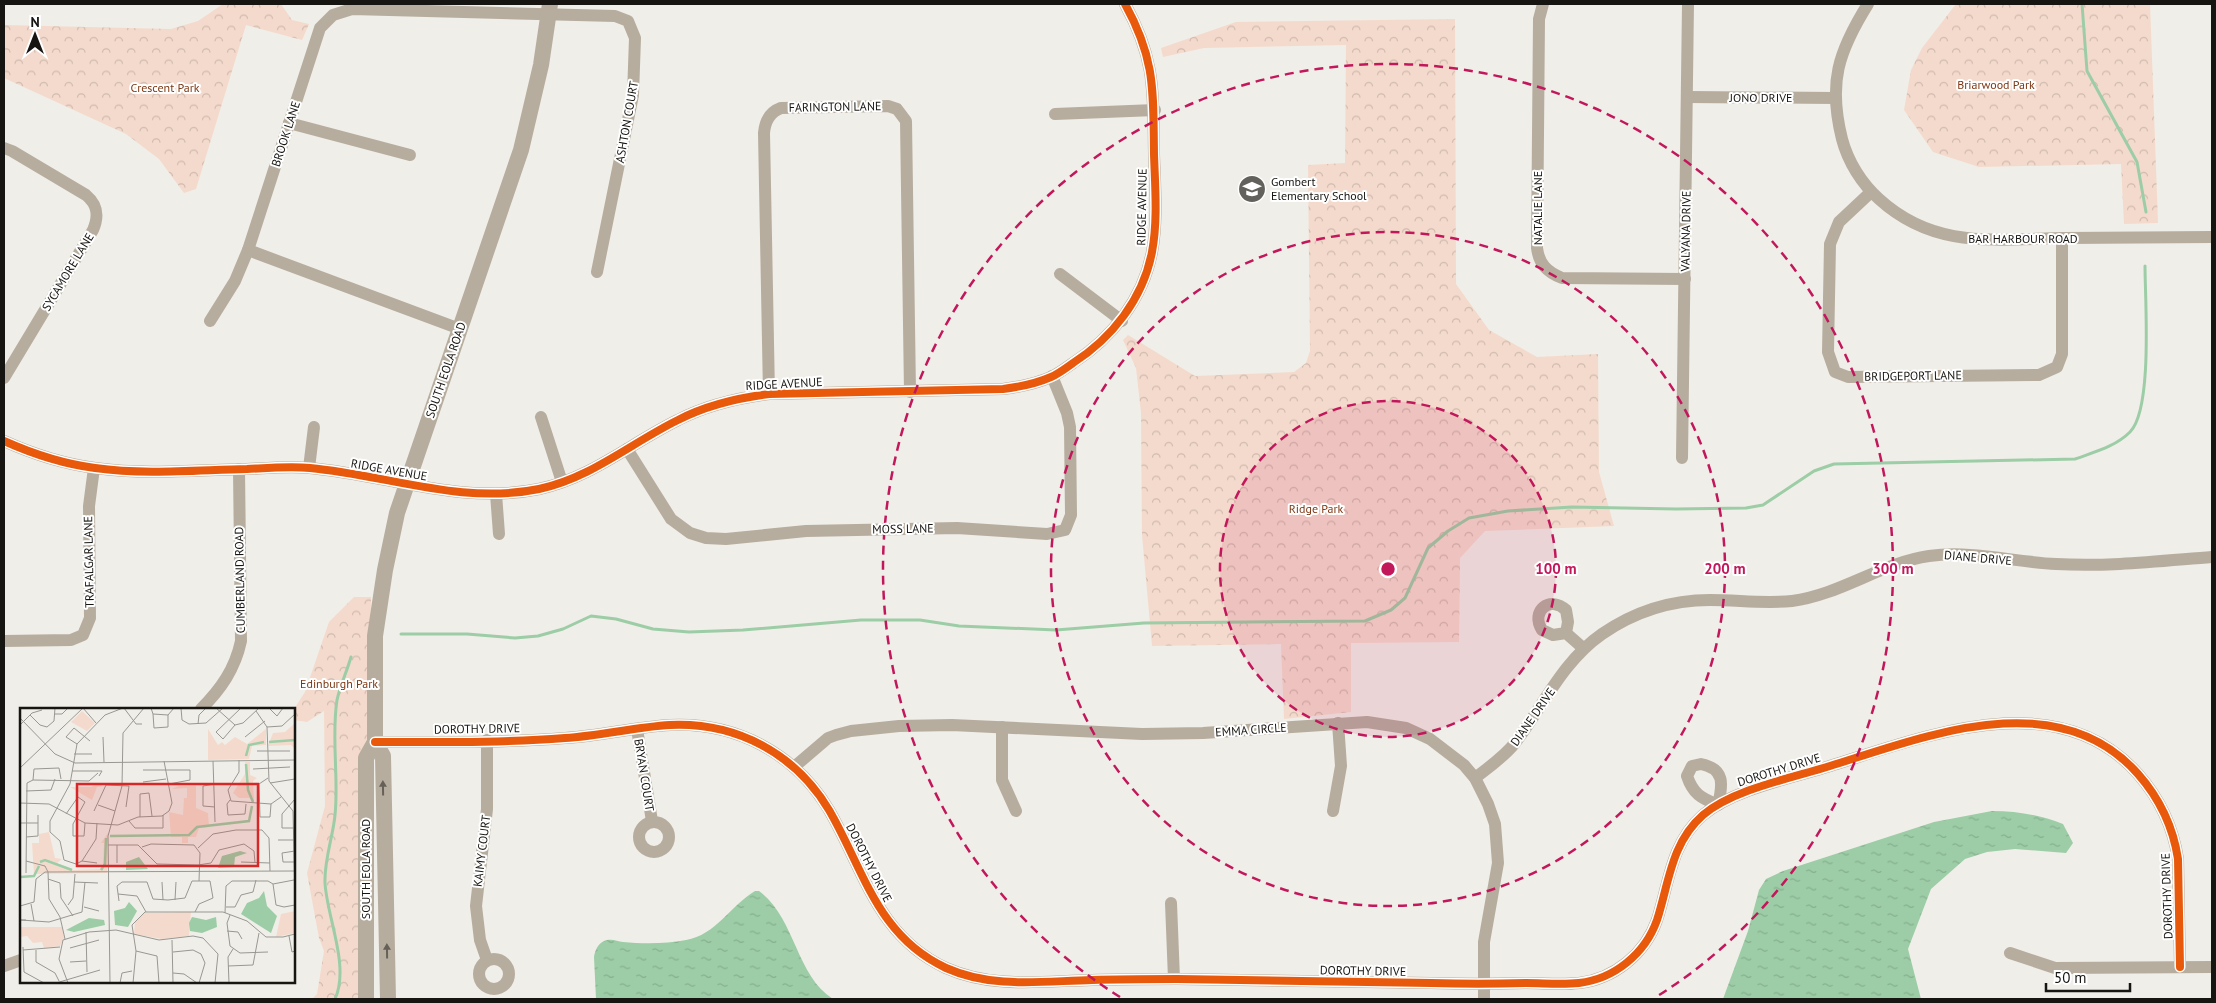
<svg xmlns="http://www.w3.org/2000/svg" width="2216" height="1003" font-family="'PT Sans',sans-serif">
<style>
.park{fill:url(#park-crowns)}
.water{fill:url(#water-ripples)}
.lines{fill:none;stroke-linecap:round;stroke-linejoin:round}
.stream{stroke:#9ccda6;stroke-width:3}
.minor{stroke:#b6ad9f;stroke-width:12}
.tertiary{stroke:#b6ad9f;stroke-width:16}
.cycleway-casing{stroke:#fff;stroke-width:11}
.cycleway{stroke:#e8590c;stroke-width:8}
.oneway{fill:#666158}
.ring{fill:none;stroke:#c2185b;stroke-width:2.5;stroke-dasharray:9 6}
.labels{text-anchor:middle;stroke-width:4;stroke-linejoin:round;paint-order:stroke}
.park-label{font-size:12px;fill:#7d3713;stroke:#fff}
.street-label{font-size:12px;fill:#161511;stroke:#fff}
.poi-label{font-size:12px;fill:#161511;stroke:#fff;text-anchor:start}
.inset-river{fill:none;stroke:#9ccda6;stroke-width:2.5}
.inset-road{fill:none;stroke:#999792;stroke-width:1}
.view{fill:#d62828;fill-opacity:0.15;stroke:#d62828;stroke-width:2.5}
.inset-edge{fill:none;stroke:#161511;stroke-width:2.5}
.centre{fill:#c2185b;stroke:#fff;stroke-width:2.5}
.ring-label{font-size:15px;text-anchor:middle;font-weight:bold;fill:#c2185b;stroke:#fff;stroke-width:4;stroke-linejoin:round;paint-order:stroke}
</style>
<defs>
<pattern id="park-crowns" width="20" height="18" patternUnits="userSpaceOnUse" patternTransform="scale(1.25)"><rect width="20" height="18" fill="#f4dacc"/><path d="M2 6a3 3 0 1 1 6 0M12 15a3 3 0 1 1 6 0" fill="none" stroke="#d0baae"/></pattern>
<pattern id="water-ripples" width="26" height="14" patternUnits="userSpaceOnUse" patternTransform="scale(1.25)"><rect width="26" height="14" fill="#9ccda6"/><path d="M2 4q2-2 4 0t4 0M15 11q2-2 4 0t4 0" fill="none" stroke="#86af8e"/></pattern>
</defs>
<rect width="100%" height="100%" fill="#f0eee8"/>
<g class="park">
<path d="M223,4H281L292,20L309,24L302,40L246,25L196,189L184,193L159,159L126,134L4,78V25L171,29L198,21Z"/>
<path d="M1956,4H2150L2158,223L2124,224L2121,164L1979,167L1933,152L1904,110L1911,70L1922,48Z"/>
<path d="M1455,19L1456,284L1489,330L1537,357L1598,354L1599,472L1614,526L1485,531L1460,558L1459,642L1351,643V712L1284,719L1281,644L1152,646L1142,535L1141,413L1136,368L1123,340L1128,335L1195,376L1294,372L1306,363L1310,351L1308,165L1345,163L1346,45L1204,48L1163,57L1161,48L1236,22Z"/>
<path d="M354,597H371L366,999H312L317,994L324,951L319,938L307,873L325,806L324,711L307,722L294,720V709L305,692L329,622Z"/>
</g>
<g class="water">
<path d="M1992,811C2018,811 2039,815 2063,824L2073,843L2066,853L2015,849L1987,852L1965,859L1931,889L1908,949L1921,999H1723L1748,931L1759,890L1766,879L1783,871L1934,822Z"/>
<path d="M755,891H759C795,917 796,976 833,999H596L594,957C595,950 598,944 604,941C611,938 617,941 623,942C643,944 666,944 686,940C716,935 730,906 755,891Z"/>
</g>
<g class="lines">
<g class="stream">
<path d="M2082,4L2087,71L2137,162L2146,212"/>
<path d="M401,634H467L515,638L538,636L563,629L591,616L616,619L653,629L689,632L743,630L861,620H920L959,626L1056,630L1144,623L1365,621L1391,610L1405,598L1428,548L1448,531L1469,518L1508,511L1572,507L1676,509L1746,508L1763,505L1814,471L1834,464L2075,459C2094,452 2115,447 2130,432C2153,409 2145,300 2145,266"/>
<path d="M335,999C350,966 327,918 325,883C324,860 333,837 335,815C339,777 331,738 337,700C340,686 347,671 351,657"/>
</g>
<g class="minor">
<path d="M1543,4L1539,19L1537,248C1539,264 1547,272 1562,278L1685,279"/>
<path d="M1868,4C1838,52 1828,83 1842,139C1848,162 1862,184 1879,199C1935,250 1996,239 2065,238C2114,238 2163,237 2212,237"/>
<path d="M1687,97L1834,98"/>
<path d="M1055,114L1155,110"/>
<path d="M289,123L410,155"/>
<path d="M4,148L12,151L86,195C98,205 99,216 93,230L4,378"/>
<path d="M1871,192L1839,222L1830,244L1828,352L1835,372L1848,377L2039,375L2057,367L2062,354V238"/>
<path d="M248,250L460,329"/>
<path d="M1060,274L1122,321"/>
<path d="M210,321L235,281L248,250L320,28L333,15L352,9L615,16L628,21L635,38L633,95L597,272"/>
<path d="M769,394L764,133C765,121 770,112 781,108L888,106L897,109L906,121L910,392"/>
<path d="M541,417L562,482"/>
<path d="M4,441C33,454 64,464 95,468C145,475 197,470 247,469C267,468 290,466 310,468C387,475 461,505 539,489C591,478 631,443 678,420C707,405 737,398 769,394L1003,389C1019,387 1035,384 1051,377C1058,374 1066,368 1073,363C1112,338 1143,299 1152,252C1158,220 1155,186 1154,154C1153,92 1156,60 1125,4"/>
<path d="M627,449L671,519L690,533L706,538L726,539L806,531L957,528L1047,534L1065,530L1071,515L1070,427L1067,413L1052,376"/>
<path d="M1682,458L1688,4"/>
<path d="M309,468L314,427"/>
<path d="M496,494L499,534"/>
<path d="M1566,633L1553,635L1542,630C1530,611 1550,595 1566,610L1568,622L1566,633L1583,648"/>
<path d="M4,641L71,640L83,635L90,618L89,506L94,468"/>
<path d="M201,709C221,689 235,669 241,641L239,469"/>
<path d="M1002,727V780L1016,811"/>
<path d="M637,729L652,821"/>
<path d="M487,740V809L476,906L480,940L487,960"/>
<path d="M375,742C438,742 502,743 565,738C600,736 635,727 670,725C736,722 795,753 829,810C864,870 877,936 946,968C993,989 1042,981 1092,980C1120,979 1148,979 1177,979C1261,981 1346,982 1431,983C1462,984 1494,984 1526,983C1543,983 1561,985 1579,983C1614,979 1645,954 1657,920C1669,883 1671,843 1703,815C1734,789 1792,778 1830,766C1926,736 2058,683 2138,774C2160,799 2173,826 2178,859L2180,967"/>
<path d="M1701,764C1725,769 1723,784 1718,805C1701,798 1693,794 1687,776L1692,766Z"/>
<path d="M794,767L828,738L836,735L851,731L899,726L952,725L1142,734L1203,733L1367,722L1406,728L1430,739L1464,765L1475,778L1488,804L1495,824L1498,863L1484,942V999"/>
<path d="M1475,778C1489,767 1504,757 1515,743C1543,706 1563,661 1602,634C1634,612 1671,600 1710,600C1738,600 1765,604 1792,601C1840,595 1881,563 1929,556C1971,550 2014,562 2056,564C2108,567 2160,561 2212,557"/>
<path d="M1333,811L1341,766L1338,723"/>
<circle cx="654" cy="837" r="15"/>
<path d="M1171,903L1174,979"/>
<path d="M2010,953L2055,968L2212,967"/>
<circle cx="494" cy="974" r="15"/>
<path d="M4,966L21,960"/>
</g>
<g class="tertiary">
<path d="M375,742L383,756L388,999"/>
<path d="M366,999V758L375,742V636L385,570L397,513L521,150L541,65L550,4"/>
</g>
<g class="cycleway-casing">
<g id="cycleway">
<path d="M4,441C33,454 64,464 95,468C145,475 197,470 247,469C267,468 290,466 310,468C387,475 461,505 539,489C591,478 631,443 678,420C707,405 737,398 769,394L1003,389C1019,387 1035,384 1051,377C1058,374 1066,368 1073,363C1112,338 1143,299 1152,252C1158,220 1155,186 1154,154C1153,92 1156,60 1125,4"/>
<path d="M375,742C438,742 502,743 565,738C600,736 635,727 670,725C736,722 795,753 829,810C864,870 877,936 946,968C993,989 1042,981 1092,980C1120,979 1148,979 1177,979C1261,981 1346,982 1431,983C1462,984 1494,984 1526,983C1543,983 1561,985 1579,983C1614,979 1645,954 1657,920C1669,883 1671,843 1703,815C1734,789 1792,778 1830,766C1926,736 2058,683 2138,774C2160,799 2173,826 2178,859L2180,967"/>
</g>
</g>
<use href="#cycleway" class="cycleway"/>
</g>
<defs><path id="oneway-solid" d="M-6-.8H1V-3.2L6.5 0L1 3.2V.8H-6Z" transform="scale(1.25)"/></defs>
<g class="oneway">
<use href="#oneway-solid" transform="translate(383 788) rotate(-91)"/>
<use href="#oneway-solid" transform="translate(387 951) rotate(-91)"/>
</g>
<circle cx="1388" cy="569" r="168" fill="#c2185b" fill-opacity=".12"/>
<g class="ring">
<circle cx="1388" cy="569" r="168"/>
<circle cx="1388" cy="569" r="337"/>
<path d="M1120 997A505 505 0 1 1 1656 997"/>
</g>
<defs>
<g id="school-disc" transform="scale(1.4375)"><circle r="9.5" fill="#62615c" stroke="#fff"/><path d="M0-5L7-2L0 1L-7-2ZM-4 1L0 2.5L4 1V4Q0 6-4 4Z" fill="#fff"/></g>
</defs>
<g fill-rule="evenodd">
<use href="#school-disc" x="1252" y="189"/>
</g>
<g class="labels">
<g class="park-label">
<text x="1996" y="89">Briarwood Park</text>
<text x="165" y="92">Crescent Park</text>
<text x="1316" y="513">Ridge Park</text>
<text x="339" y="688">Edinburgh Park</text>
</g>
<g class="street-label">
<text x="1761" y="102">JONO DRIVE</text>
<text transform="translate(835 107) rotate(-1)" y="4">FARINGTON LANE</text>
<text transform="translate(627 122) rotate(-80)" y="4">ASHTON COURT</text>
<text transform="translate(286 134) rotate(-72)" y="4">BROOK LANE</text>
<text transform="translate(1142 207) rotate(-89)" y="4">RIDGE AVENUE</text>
<text transform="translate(1538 208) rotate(-90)" y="4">NATALIE LANE</text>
<text transform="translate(1686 231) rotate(-89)" y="4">VALYANA DRIVE</text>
<text x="2023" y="243">BAR HARBOUR ROAD</text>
<text transform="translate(68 272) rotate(-59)" y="4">SYCAMORE LANE</text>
<text transform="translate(446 370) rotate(-71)" y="4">SOUTH EOLA ROAD</text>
<text transform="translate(1913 376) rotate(-1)" y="4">BRIDGEPORT LANE</text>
<text transform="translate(784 384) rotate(-3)" y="4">RIDGE AVENUE</text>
<text transform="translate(389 470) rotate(10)" y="4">RIDGE AVENUE</text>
<text transform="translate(903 529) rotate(-1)" y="4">MOSS LANE</text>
<text transform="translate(1978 558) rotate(5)" y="4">DIANE DRIVE</text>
<text transform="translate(89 562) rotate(-91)" y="4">TRAFALGAR LANE</text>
<text transform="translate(240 580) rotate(-91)" y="4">CUMBERLAND ROAD</text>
<text transform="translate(1533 717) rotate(-55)" y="4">DIANE DRIVE</text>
<text transform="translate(477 729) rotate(-1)" y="4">DOROTHY DRIVE</text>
<text transform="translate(1251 730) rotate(-4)" y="4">EMMA CIRCLE</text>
<text transform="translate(1779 770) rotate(-17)" y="4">DOROTHY DRIVE</text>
<text transform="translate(644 775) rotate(81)" y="4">BRYAN COURT</text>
<text transform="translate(482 851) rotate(-83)" y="4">KAIMY COURT</text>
<text transform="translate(869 863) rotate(63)" y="4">DOROTHY DRIVE</text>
<text transform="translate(366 869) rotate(-90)" y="4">SOUTH EOLA ROAD</text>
<text transform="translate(2167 896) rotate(-92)" y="4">DOROTHY DRIVE</text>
<text transform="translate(1363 971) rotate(1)" y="4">DOROTHY DRIVE</text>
</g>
<g class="poi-label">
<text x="1271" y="186">Gombert<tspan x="1271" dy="14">Elementary School</tspan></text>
</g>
</g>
<g transform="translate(20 708)">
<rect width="275" height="275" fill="#f0eee8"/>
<path d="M62,3L75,15L67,23L51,14ZM275,15V41L271,37L248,38L253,25L265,24ZM188,21L198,37L202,34L205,37L215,29L227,36L246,21V37L232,38L229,51L188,52ZM225,54H230V67L237,70L233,73L234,95L230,90H219L213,85L225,66ZM79,75L83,78L77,79L72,92L50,79H71ZM158,78H176V100L188,105L189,119L179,120L176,129H168V135H162V129H151L149,104L163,107L164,90H167V80L152,81ZM29,124L35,150L42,151L37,155L53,162L80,161L83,158L84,135H81L88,125L87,165L14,166L12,135H19V126ZM275,203V225L256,229L261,206ZM171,204L169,228L142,231L114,226L115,214L124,205ZM0,219H42L44,230L40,238L24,240L22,234L13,235L7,228L0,229Z" fill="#f4dacc"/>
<path d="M220,143L227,145L215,149L214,159L198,160L202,148ZM119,149L128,161L106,162V154ZM244,183L247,198L257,208L251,225L221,206L227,195L239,190ZM109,194L117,203L108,219L95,217L94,203L105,200ZM172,209L186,212L196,209L197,219L182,225L170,223L169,215ZM69,210L84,212L85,217L54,224L46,222Z" fill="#9ccda6"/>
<path class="inset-river" d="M249,34L275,32M226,48L229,37L244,34M226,56L228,82L233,94M90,128L169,127L177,119L229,113L232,98M20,154L25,152L52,162M81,162L85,156L86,130M0,169L14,168L19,158"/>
<path class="inset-road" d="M63,0L76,15M104,0L116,16H122M131,0L133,6L148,7L154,0M161,0L162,12L169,16L186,15L203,0M196,0L215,17L223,15L239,0M249,0L257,8L263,0M236,3L247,19L249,73L273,103L275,189M35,6H42L48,0M133,6L134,20L148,19V7M10,7L20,17L27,19L34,13L35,0M0,10L35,46L55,55L275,52M178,16L179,7L186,0M0,17L12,5L22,2M215,17L203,31L196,24L221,0M247,19L262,18L275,6M83,29L84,54M225,29L245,13M57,36L46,29L54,20L70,33M237,43H270M54,46H72M219,52V64L208,82L211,93L251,96L261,89M193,53L195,114M0,60L63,0M233,61L270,59M123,62H170V72L149,76M52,63H82L79,68M248,70L239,76L240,109H250L251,96M13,72L14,61L39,60L41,71M123,74L146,71M250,75L275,71M6,83L31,82L35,71M275,91L262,106V120H275M210,92L207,96L208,107L225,106L226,96M0,95L29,96L65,115L98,117L118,109L142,108L149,103L152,95L144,53M78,97L95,103M195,99L183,98V78L195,76M74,103L86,77L109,78L106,99M46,106L58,89L65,94L53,116V128H64L65,115M120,109V86L129,85L132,108M109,113L115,120H143V107M0,115H18M77,115L76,131L62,153L56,156L44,152L40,133L30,124V113L50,76L57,36L85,7L103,0M6,129L18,128V107M258,132H275M88,137H118L137,156L178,157L191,155L199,142L224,136L234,143L235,155M97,137V155M122,139L131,136L174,137L180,145L179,173M178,140L193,126L216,122H242L249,130L250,163M6,153L25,158L28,164M62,153L77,155M221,154L250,155M274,154H263L262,145L275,143M28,164L29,191L40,209L45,231M6,165L7,75L13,72L69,73L78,65M28,171L40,175L41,190L53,208M54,174L78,175M142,174L143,192M253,176L274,172M98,186L117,188L126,204M155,192L156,174M99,193L97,178L102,174H127L133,191L148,192L165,190L172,173H190L193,190L179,196L175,204M11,196L14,213M48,197L53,190L55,166M0,198L14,194L16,171L25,164L275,163M64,199L79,203M206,199H215L221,187L233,184L236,172M205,205L206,178L212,173H248L253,176L256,197L264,199L275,197M210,207L207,215L210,238L220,245L248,244M6,212H1L29,214L62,204L65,174M207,223L218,224L222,231M66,224L67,264M269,228L272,244L275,243M152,232L153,275M3,239L4,264L24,275M50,240L79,232M3,242L40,239M16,242V254L35,265L39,273M116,243L137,248L139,275M153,244L173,242L181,246L185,255L179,275M50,254L66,253M208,258L233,257L239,225M153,265L164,266L177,275M36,275L80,262M48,275L39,251L43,232L69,224L96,222L139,232L173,228L183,230L198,246L195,275M90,275L88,128L102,78L103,25L124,0M100,275L102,265L112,263M113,275L116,243L112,217L125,204H203L227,213L246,229H263L275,226M209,275L208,249L213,241"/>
<path class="view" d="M57,76H238V158H57Z"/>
<rect width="275" height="275" class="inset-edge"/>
</g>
<circle cx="1388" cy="569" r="8" class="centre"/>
<g class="ring-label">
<text x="1556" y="574">100 m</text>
<text x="1725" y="574">200 m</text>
<text x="1893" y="574">300 m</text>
</g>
<rect width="2216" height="1003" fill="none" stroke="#161511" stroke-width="10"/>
<g transform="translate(35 35)" stroke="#ffffff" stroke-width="4" paint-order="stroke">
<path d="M0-4L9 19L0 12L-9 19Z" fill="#161511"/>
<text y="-8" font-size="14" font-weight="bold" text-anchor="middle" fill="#161511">N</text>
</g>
<path d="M2046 983v8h84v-8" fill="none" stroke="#161511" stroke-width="2.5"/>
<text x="2054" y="983" font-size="15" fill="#161511" stroke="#ffffff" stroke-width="4" paint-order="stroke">50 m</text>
</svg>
